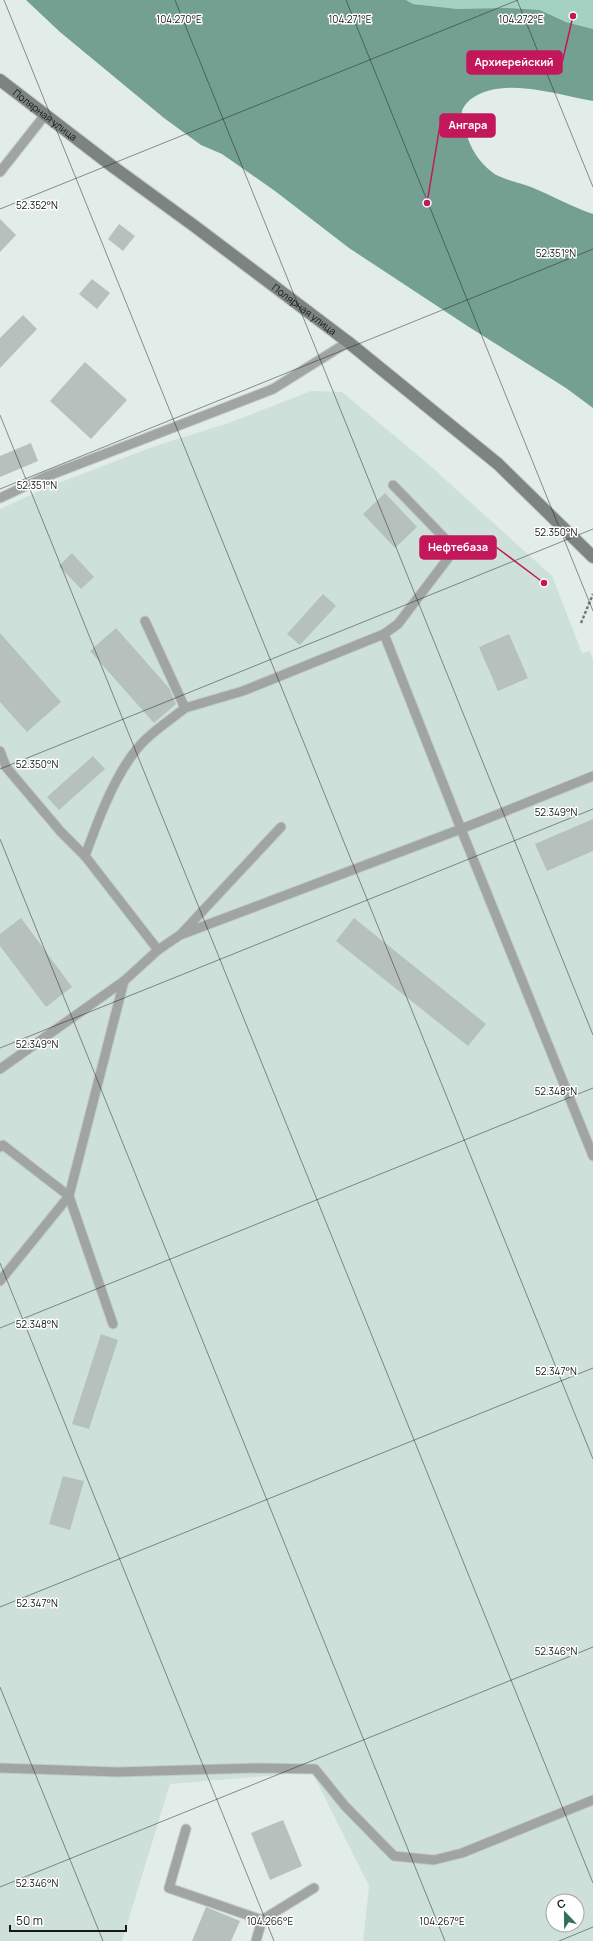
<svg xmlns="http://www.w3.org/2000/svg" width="593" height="1941" font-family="Manrope,sans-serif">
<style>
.built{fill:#cee0da;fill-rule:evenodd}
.green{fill:#a4d2c2}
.water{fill:#74a091}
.building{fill:#b6c0bc}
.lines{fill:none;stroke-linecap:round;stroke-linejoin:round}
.service-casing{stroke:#c1cac7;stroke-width:11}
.secondary-casing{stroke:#c1cac7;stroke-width:14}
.path{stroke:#747b78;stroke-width:2.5;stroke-dasharray:3 2;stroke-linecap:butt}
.service{stroke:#a0a4a3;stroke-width:9}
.secondary{stroke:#7d8380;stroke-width:12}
.ticks{fill:none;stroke:#151817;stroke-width:1;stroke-opacity:0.45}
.labels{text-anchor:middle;stroke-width:3;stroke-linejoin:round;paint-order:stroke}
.street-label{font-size:10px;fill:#151817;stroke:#fff}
.ticks-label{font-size:10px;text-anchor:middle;fill:#151817;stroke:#fff;stroke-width:3;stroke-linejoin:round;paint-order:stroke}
.leader{fill:none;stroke:#c2185b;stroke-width:1.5}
.callout-dot{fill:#c2185b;stroke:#fff;stroke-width:1.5}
.callout{fill:#c2185b;stroke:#c2185b;stroke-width:1.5}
.callout-label{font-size:11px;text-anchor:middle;font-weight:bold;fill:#fff}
</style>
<rect width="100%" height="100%" fill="#e2ece8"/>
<path class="built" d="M311,391L342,392L426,462L552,576L582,653L590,651L593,660V1941H363L369,1886L312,1772L170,1784L122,1941H0V509L48,487L155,446L229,423ZM553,1901H577V1925H553Z"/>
<path class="green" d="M406,0H593V29L566,22L540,10L458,9L413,4Z"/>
<path class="water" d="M26,0H406L413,4L458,9L508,8L540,10L566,22L593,29V101C557,95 507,77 474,97C469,100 464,105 462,111C461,114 463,120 464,123C467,142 476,160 492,172C500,179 521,183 531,187C553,196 572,207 593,214V408L566,388L469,327L349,248L275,191L222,154L201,145L164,118L60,32Z"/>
<g class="building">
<path d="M0,219L16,235L0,252Z"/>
<path d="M119,224L135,236L123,251L108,239Z"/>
<path d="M92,279L110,293L97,309L79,294Z"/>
<path d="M23,315L37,329L0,368V338Z"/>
<path d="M85,362L127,400L91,439L50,401Z"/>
<path d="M31,443L38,461L0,477V456Z"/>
<path d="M385,493L417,527L395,548L363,514Z"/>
<path d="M72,553L94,577L81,589L59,566Z"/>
<path d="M323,594L336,606L300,645L287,634Z"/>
<path d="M116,628L169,688L176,704L154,723L90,651Z"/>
<path d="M0,633L61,702L27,732L0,702Z"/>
<path d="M509,634L528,678L498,691L479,647Z"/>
<path d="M93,756L105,769L59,810L47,797Z"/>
<path d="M593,819V851L547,871L535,844Z"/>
<path d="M21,918L72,987L46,1007L0,946V934Z"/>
<path d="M354,918L486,1024L468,1046L336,941Z"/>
<path d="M101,1334L118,1340L89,1429L72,1424Z"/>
<path d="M63,1476L84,1481L70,1530L49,1524Z"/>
<path d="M283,1820L302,1866L270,1880L251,1833Z"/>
<path d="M206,1907L240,1921L231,1941H192Z"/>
</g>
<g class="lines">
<g class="service-casing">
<g id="service">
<path d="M0,172L45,115"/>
<path d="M0,498L45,477L273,389L348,342"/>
<path d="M384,634L398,624L455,549L393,485"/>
<path d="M0,751L6,767L61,832L85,856L158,950"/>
<path d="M593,776L461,829L593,1156"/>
<path d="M85,856C97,823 112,782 133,754C146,735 168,722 185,708"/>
<path d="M182,933L281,827"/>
<path d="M0,1069L124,981"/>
<path d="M0,1147L3,1145L69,1196L113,1324"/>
<path d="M0,1281L69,1196L124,981L158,950L180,935L461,829L384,634L243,691L185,708L145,621"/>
<path d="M0,1768L118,1772L259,1768L315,1769L345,1806L394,1856L434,1860L462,1853L593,1800"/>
<path d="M186,1829L169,1888L262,1920"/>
<path d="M256,1941L262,1920L314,1888"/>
</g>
</g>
<g class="secondary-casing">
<g id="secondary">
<path id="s1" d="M0,80L112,166L193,225L348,342L498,464L593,557"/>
</g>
</g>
<path class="path" d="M581,623L593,594"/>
<use href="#service" class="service"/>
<use href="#secondary" class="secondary"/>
</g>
<path class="ticks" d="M4,0L593,1459M175,0L593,1035M346,0L593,611M517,0L593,187M0,209L518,0M0,415L593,1883M0,489L593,249M0,769L593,529M0,839L445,1941M0,1048L593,809M0,1263L274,1941M0,1328L593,1088M0,1607L593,1368M0,1687L103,1941M0,1887L593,1647M559,1941L593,1927"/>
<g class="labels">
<g class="street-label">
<text dy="4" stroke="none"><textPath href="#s1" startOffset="57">Полярная улица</textPath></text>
<text dy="4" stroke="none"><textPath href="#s1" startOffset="381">Полярная улица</textPath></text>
</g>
</g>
<g class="ticks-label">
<text x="179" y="23">104.270°E</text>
<text x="350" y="23">104.271°E</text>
<text x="521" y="23">104.272°E</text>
<text x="37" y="209">52.352°N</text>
<text x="556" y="257">52.351°N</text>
<text x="37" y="489">52.351°N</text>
<text x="556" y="536">52.350°N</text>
<text x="37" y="768">52.350°N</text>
<text x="556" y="816">52.349°N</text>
<text x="37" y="1048">52.349°N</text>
<text x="556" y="1095">52.348°N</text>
<text x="37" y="1328">52.348°N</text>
<text x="556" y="1375">52.347°N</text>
<text x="37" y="1607">52.347°N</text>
<text x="556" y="1655">52.346°N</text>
<text x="37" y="1887">52.346°N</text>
<text x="270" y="1925">104.266°E</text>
<text x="442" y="1925">104.267°E</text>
</g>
<path class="leader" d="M573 16L562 63M427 203L440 125M544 583L496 547"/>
<g class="callout-dot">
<circle cx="573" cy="16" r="4"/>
<circle cx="427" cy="203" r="4"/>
<circle cx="544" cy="583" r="4"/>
</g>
<g class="callout">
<rect x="467" y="51" width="95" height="23" rx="4"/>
<rect x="440" y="114" width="55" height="23" rx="4"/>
<rect x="420" y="536" width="76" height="23" rx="4"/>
</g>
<g class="callout-label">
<text x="514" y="66">Архиерейский</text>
<text x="468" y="129">Ангара</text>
<text x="458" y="551">Нефтебаза</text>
</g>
<g transform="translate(565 1913) rotate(338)"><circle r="19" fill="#ffffff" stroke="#a1a3a2"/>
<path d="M0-3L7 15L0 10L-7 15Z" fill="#32715f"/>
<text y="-6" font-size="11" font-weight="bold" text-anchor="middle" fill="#151817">С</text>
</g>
<path d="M10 1925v6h116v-6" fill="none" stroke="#151817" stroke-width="2"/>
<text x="16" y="1925" font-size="12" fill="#151817" stroke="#ffffff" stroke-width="3" paint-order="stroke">50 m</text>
</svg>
